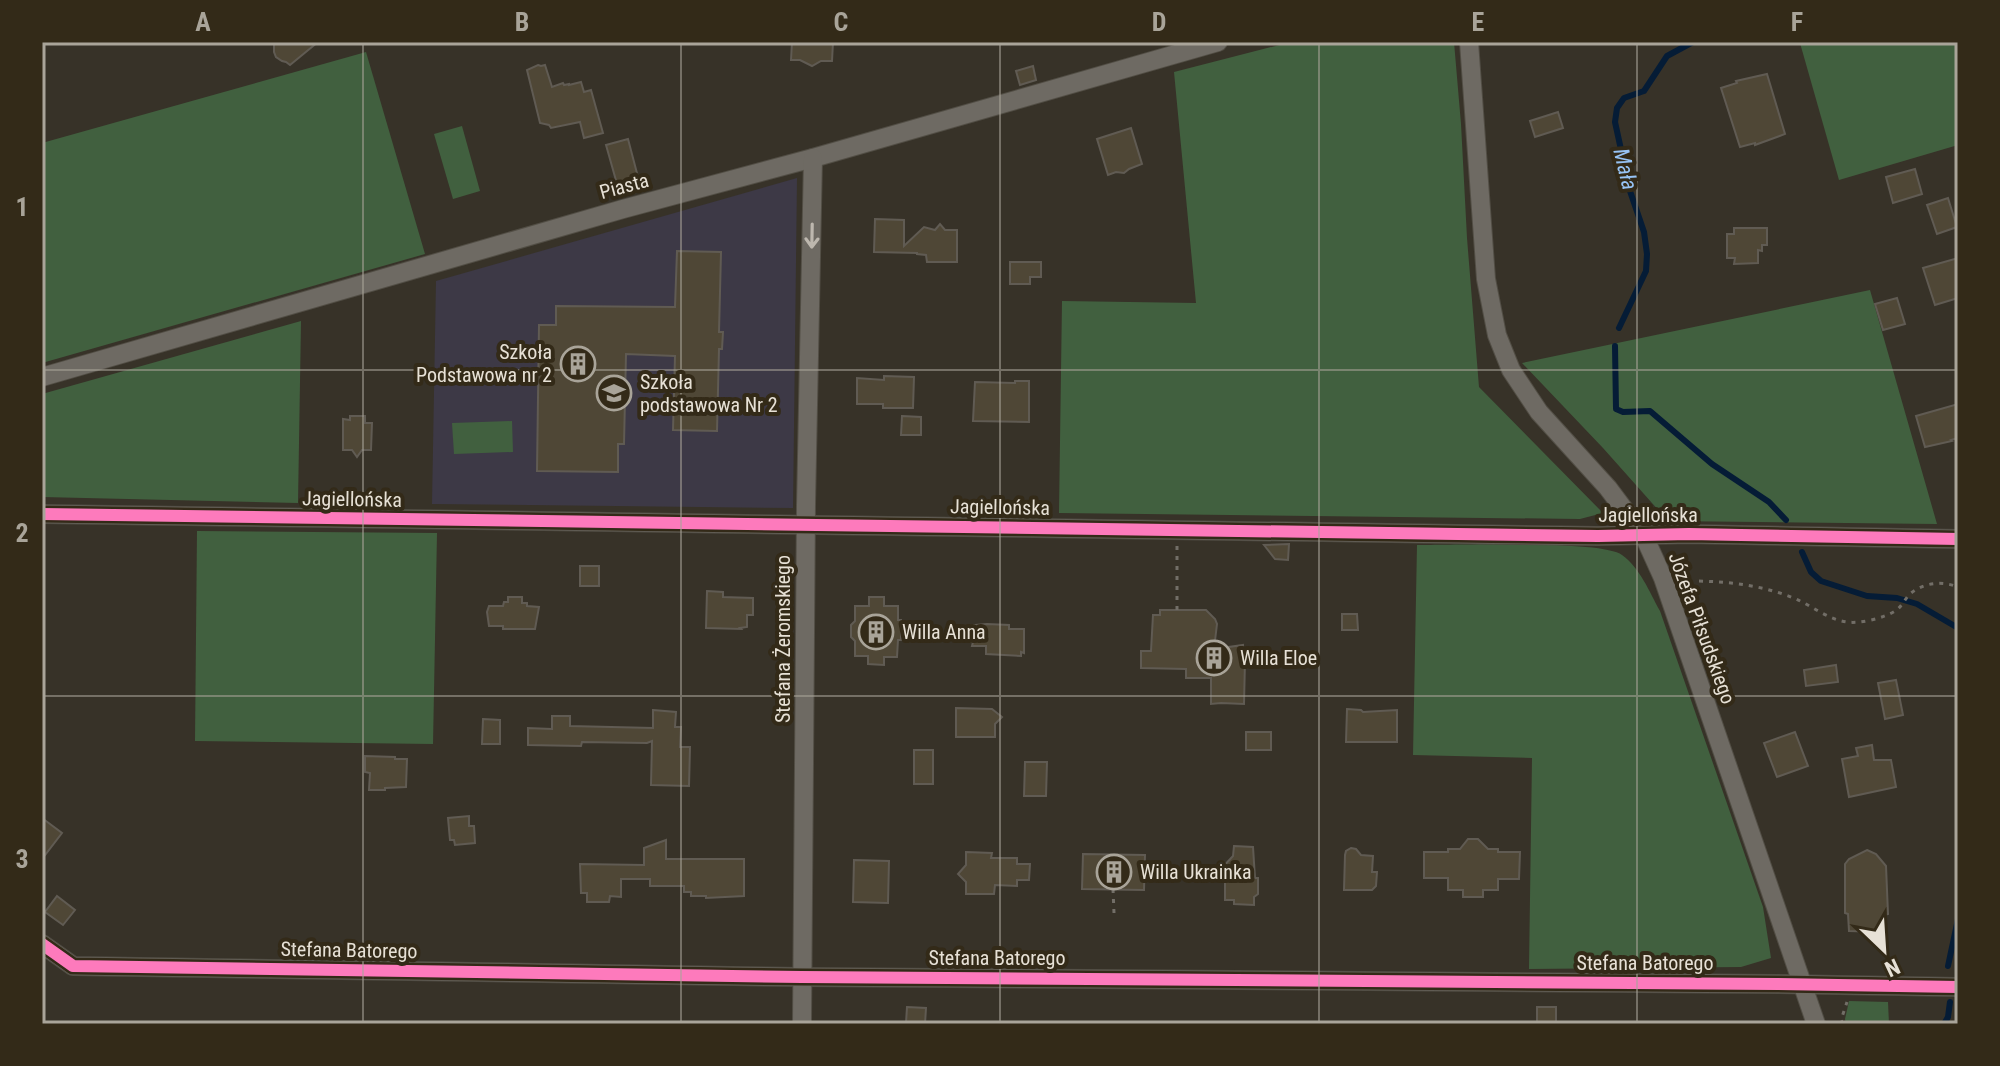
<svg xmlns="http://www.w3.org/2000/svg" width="2000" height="1066" font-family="'Roboto Condensed',sans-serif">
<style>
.education{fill:#3d3946}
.green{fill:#41603f}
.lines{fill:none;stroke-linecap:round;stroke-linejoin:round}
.stream{stroke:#051c36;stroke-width:6}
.building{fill:#4f4736;stroke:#605b53;stroke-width:2}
.minor-casing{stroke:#524e45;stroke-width:20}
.path{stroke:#726e67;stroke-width:3;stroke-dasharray:4 6;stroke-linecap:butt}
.minor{stroke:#6e6a63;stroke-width:18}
.cycleway-casing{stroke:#332a18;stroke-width:17}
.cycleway{stroke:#fd7abc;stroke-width:12}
.oneway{stroke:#bdb7ae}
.grid{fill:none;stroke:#a9a499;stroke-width:2;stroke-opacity:0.55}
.labels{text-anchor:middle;stroke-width:8;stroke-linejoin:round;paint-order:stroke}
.street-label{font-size:20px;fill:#e7e1d6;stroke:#332a18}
.poi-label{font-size:20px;fill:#e7e1d6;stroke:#332a18;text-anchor:start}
.water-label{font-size:22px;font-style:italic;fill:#97c3f4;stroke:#332a18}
.neatline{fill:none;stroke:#a9a499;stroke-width:3}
.grid-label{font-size:26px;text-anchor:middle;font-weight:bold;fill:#a9a499}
</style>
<rect width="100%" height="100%" fill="#373228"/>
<path class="education" d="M797,178L793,508L432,504L436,281Z"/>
<g class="green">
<path d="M1291,42H1454L1461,124L1467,238L1479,387L1603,513L1580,519L1059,513L1062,301L1196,303L1174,72Z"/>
<path d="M1804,42H1958V145L1839,180L1800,43Z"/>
<path d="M366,52L425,254L42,363V143Z"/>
<path d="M462,126L480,191L453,199L434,134Z"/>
<path d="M1870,290L1937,524L1668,521L1603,448L1522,363Z"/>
<path d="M301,321L298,503L42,497V394Z"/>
<path d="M512,421L513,452L454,454L452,423Z"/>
<path d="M197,531L437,533L433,744L195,741Z"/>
<path d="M1417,545C1451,545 1602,540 1622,555C1640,568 1649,591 1660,611L1763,907L1771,958L1741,967L1529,969L1532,758L1413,755Z"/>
<path d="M1849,1001L1888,1002L1889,1024H1846L1845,1019Z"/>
</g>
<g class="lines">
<g class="stream">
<path d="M1619,328L1646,271L1647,254L1644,232L1630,191L1615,122L1617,108L1624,98L1644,91L1667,56L1693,42"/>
<path d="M1615,346L1616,409L1623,412L1650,411L1712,464L1769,502L1786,520"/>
<path d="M1802,552L1811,572L1821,581L1867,596L1897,598L1917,604L1958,628"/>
<path d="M1948,966L1958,919"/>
<path d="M1944,1024L1948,1017L1950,1002"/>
</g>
</g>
<g class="building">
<path d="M274,42H318L290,65L286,62L282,61L276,57L274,52Z"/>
<path d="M792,42H833L832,61H821L812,66L800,60H791Z"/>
<path d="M538,65L541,66L545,65L552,87L563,83L564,85L569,84V85L581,82L584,92L591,90L603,133L584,138L580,122L551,128L549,125L540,123L527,70Z"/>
<path d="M1033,66L1036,80L1020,85L1016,71Z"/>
<path d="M1767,74L1785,134L1755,145V143L1740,147L1721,88L1737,83L1736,81Z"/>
<path d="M1558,112L1563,128L1535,137L1530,121Z"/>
<path d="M1131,128L1142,164L1129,169L1124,173L1116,172L1108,175L1097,139Z"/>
<path d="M628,139L638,177L617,184L606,145Z"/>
<path d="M1915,169L1922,194L1893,203L1886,177Z"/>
<path d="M1948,198L1957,227L1937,234L1927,205Z"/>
<path d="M875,219L904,220V246L924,227L935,230L940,224L945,230H957V262H927L926,255L917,254V253L874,252Z"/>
<path d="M1734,228H1767V245H1762V251L1758,250V263L1734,264L1735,258H1727V234H1734Z"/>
<path d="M677,251L721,252L719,332H723L722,349H719L717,431L673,430L675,356L626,354L624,444H618V472L537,471L539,325H556V306L675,307Z"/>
<path d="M1958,258V298L1935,305L1923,268Z"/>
<path d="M1010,262H1041V277H1030V284H1010Z"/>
<path d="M1897,298L1905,324L1883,330L1875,304Z"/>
<path d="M884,376L914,377L913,408H883V404H857V378L884,380Z"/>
<path d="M1015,381H1029V422L973,421L975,382L1015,383Z"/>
<path d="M1958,404V438L1951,440L1952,441L1925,447L1916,416Z"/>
<path d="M350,416H365V423H372L371,450H362L357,457L352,450H343V419L350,420Z"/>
<path d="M902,416L921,417V435H901Z"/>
<path d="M1289,544L1288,560L1275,559L1264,545Z"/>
<rect x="580" y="566" width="19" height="20"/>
<path d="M707,591L723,592V597L753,598V615H747V627L740,628L741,629L706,628Z"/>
<path d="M508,597H522V603H527V606L539,607L535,629H503V626H489L487,612L489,606H503L504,602H508Z"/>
<path d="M869,597H884V606H898V620H901V640H898L897,657H884V665L868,664V656H855V641L851,637V625L855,621V606H869Z"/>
<path d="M1160,610H1206L1215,619L1217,624L1214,649L1243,645V660H1245L1244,704L1221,703L1211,704V678H1186V669L1141,668V651H1151L1153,615H1160Z"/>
<path d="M1342,614H1357L1358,630H1342Z"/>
<path d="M987,624L1009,625V629H1024V653L1021,652V656L986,654V646H972L973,642H964V626Z"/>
<path d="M1836,665L1838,682L1806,686L1804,670Z"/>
<path d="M1896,680L1903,715L1885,719L1878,683Z"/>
<path d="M956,708L992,709L1002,717L995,724V737H956Z"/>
<path d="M1347,709L1361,710L1363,712L1397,710V742H1346Z"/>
<path d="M653,710L676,712L675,727H681L680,747H690L689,786L651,785L652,741L647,743L582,742L581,746L528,745V728L552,729V716H570V726L653,728Z"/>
<path d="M483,719L500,720V744H482Z"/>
<rect x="1246" y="732" width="25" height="18"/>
<path d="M1795,732L1808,766L1777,777L1764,743Z"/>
<path d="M1872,745L1874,760H1891L1896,787L1849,797L1842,759L1858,756L1856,748Z"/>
<rect x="914" y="750" width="19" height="34"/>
<path d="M365,756L395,757V759H407L406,787L385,788V790H369L370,773L365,772Z"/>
<path d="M1025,762H1047L1046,796H1024Z"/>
<path d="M469,816V826H474L475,843L455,845L454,840H450L448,818Z"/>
<path d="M42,818L62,833L42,859Z"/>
<path d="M1468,839H1478L1488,849H1498V852H1520L1519,879H1498V890H1483V897H1463V890H1448V878H1424V852H1448V849H1460Z"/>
<path d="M666,840V859H744V896L706,898V896H691V892H684V886H650V879H621V897L610,896L609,902H587V893H581L580,864L644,865V848Z"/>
<path d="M1234,846L1253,847L1255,878H1258V894L1254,897V905L1234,904V900H1225V873L1221,869L1233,856Z"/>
<path d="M1351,848L1356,849L1361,855L1373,856L1372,872H1377L1376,886L1372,890H1344L1345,855L1346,851Z"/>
<path d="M1867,850L1876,854L1886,866L1888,914L1884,915L1883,932L1849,931L1848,914L1845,913V864L1849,859Z"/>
<path d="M966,852L992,853L991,858H1017V864H1030L1029,880H1017V886L995,885L994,894H966V882L958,874L966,865Z"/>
<path d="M1083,854L1145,855L1144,890L1082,889Z"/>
<path d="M854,860L889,861L888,903L853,902Z"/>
<path d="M57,896L75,910L63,925L45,912Z"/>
<path d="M907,1007L926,1008L925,1024L906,1023Z"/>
<rect x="1537" y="1007" width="19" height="17"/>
</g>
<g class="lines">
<g class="minor-casing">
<g id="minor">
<path d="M1469,42L1486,279L1497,335L1511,370L1539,412L1608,488L1644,536L1663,578L1816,1024"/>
<path d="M42,377L623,209L813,158L1218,42"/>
<path d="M42,514L1598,536L1689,534L1958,539"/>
<path d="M42,944L73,966L802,977L1777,984L1958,987"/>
<path d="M802,1024L806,505L813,158"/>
</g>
</g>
<g class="path">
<path d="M1177,546V610"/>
<path d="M1678,567L1686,553"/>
<path d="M1699,581C1733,582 1765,586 1796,599C1812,606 1829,620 1847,622C1860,624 1884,618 1895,611C1902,607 1905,598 1911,593C1925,582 1943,581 1958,587"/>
<path d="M1113,889L1114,913"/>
<path d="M1843,1024L1841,1020L1847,1002"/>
</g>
<use href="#minor" class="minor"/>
<g class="cycleway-casing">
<g id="cycleway">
<path d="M42,514L1598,536L1689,534L1958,539"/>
<path d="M42,944L73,966L802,977L1777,984L1958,987"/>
</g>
</g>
<use href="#cycleway" class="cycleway"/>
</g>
<defs><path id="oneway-shaft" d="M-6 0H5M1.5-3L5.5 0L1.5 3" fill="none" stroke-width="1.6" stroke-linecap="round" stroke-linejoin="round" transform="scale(2)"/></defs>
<use class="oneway" href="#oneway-shaft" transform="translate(812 236) rotate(91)"/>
<path class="grid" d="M363,42V1024M681,42V1024M1000,42V1024M1319,42V1024M1637,42V1024M42,370H1958M42,696H1958"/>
<defs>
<g id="building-ring" transform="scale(1.8)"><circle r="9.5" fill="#332a18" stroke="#a9a499" stroke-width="1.5"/><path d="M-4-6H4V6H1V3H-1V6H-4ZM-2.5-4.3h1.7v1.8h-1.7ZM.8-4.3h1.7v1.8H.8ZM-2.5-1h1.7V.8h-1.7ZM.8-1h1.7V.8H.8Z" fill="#a9a499"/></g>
<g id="school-ring" transform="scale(1.8)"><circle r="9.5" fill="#332a18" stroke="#a9a499" stroke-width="1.5"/><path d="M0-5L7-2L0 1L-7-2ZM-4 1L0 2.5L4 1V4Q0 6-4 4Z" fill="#a9a499"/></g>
</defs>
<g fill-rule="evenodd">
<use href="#building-ring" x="578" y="364"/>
<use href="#school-ring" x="614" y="393"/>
<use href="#building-ring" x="876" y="632"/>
<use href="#building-ring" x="1214" y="658"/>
<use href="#building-ring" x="1114" y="872"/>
</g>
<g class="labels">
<g class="street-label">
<text transform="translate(624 186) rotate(-15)" y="7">Piasta</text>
<text transform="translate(352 499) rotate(1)" y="7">Jagiellońska</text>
<text transform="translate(1000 507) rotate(1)" y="7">Jagiellońska</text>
<text x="1648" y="522">Jagiellońska</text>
<text transform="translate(1702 628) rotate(70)" y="7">Józefa Piłsudskiego</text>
<text transform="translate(783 639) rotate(-90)" y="7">Stefana Żeromskiego</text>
<text transform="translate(349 950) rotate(1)" y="7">Stefana Batorego</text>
<text x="997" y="965">Stefana Batorego</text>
<text x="1645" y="970">Stefana Batorego</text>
</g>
<g class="poi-label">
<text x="552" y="359" text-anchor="end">Szkoła<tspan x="552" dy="23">Podstawowa nr 2</tspan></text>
<text x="640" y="389">Szkoła<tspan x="640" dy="23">podstawowa Nr 2</tspan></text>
<text x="902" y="639">Willa Anna</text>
<text x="1240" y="665">Willa Eloe</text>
<text x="1140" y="879">Willa Ukrainka</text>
</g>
<g class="water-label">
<text transform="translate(1626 169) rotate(76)" y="8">Mała</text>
</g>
</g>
<rect width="2000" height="1066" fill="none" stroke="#332a18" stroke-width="88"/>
<g transform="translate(1884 950) rotate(155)" stroke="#332a18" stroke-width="6" paint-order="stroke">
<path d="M0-6L14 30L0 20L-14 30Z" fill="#e7e1d6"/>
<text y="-12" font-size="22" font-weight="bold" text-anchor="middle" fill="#e7e1d6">N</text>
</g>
<rect x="44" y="44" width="1912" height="978" class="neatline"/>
<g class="grid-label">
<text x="203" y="31">A</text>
<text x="522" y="31">B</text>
<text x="841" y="31">C</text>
<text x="1159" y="31">D</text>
<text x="1478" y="31">E</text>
<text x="1797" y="31">F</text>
<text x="22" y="216">1</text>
<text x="22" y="542">2</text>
<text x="22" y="868">3</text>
</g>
</svg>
